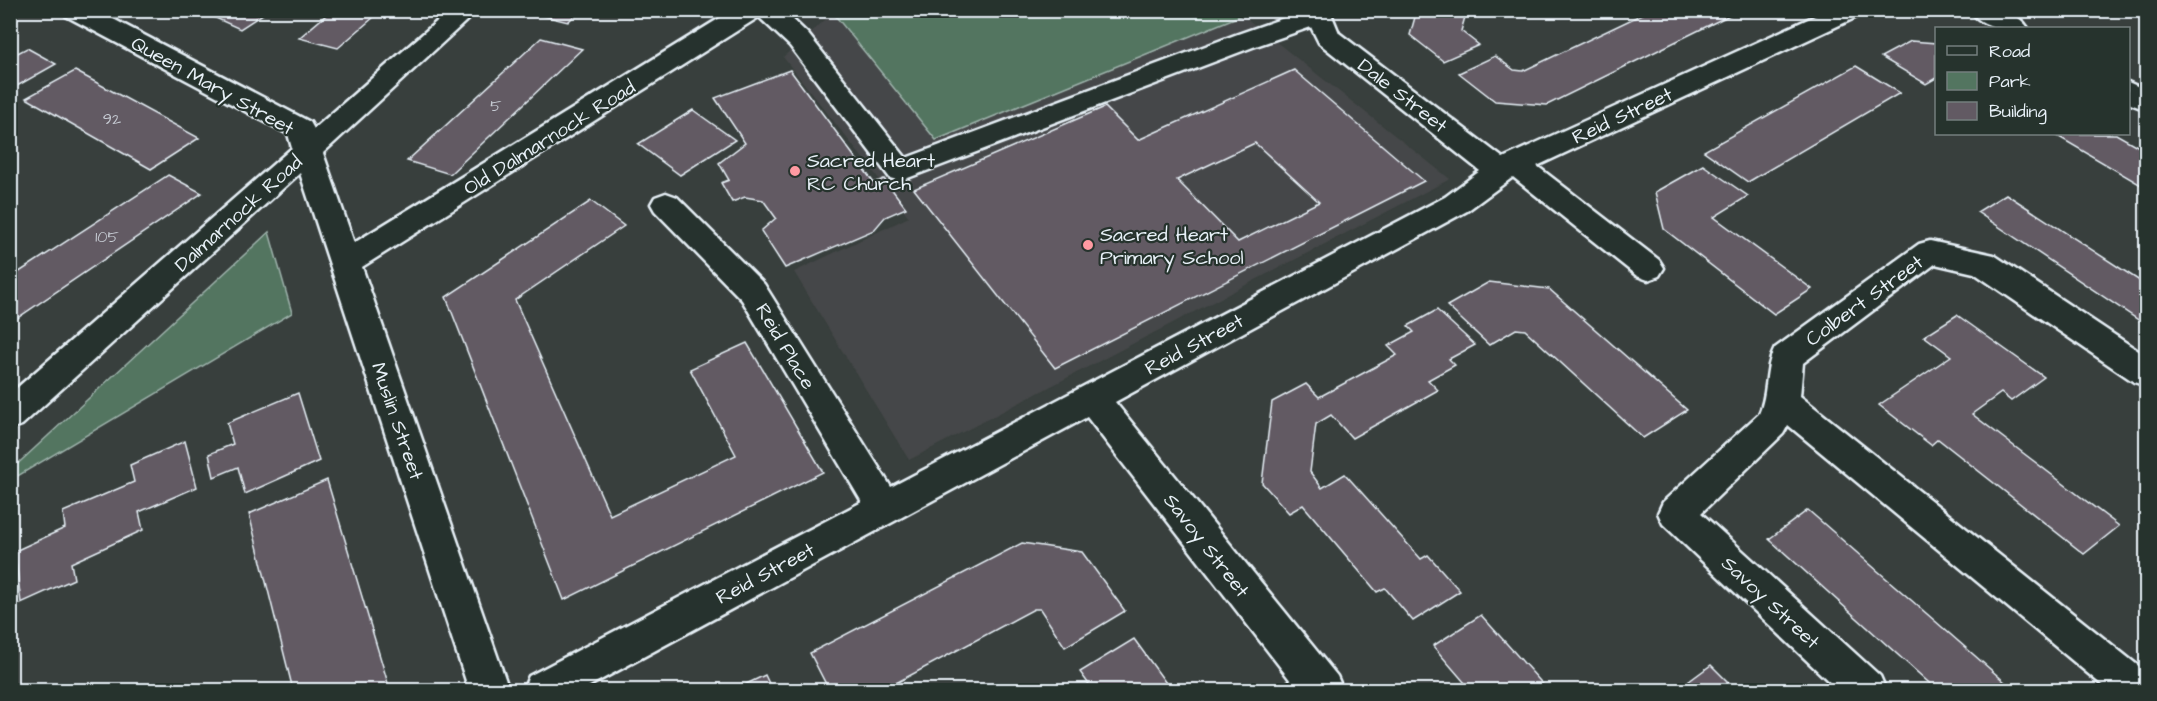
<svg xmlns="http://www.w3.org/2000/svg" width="2157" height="701" font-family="'Architects Daughter',sans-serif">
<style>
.built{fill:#454748}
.green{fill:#537560;stroke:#9eb3ac;stroke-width:1.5}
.building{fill:#625a63;stroke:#e8f1f8;stroke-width:1.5;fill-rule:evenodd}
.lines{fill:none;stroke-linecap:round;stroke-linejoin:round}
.minor-casing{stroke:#e8f1f8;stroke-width:5}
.minor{fill:#26332d;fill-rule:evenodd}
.poi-dot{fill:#ff9aa2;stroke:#26332d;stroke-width:2}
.labels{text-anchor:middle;stroke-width:4.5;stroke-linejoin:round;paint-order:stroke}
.number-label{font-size:16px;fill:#c6cbd3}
.street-label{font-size:20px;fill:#e8f1f8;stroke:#26332d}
.poi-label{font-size:20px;fill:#e8f1f8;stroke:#26332d;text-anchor:start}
</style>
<rect width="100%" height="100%" fill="#383f3d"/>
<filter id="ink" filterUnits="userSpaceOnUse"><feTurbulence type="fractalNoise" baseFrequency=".0167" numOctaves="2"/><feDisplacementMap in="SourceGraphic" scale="12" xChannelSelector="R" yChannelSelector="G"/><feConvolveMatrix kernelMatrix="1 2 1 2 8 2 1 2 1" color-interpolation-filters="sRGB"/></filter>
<g filter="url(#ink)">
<path class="built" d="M841,11H1237L1450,179L909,460L794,272L909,217L783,57L833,13Z"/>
<g class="green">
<path d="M841,11V10L1274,11L1242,15L936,140L833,13Z"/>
<path d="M269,232L292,313L11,480V470Z"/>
</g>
<g class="building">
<path d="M198,10H269L240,29Z"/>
<path d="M332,10H382L338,48L299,38Z"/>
<path d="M530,10H580L568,22L528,12Z"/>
<path d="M1417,10H1479L1465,17L1461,31L1479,45L1443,61L1410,35Z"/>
<path d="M1651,10H1740L1547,105L1495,101L1459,73L1495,56L1514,70L1523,71Z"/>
<path d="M2075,10H2102L2089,18Z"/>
<path d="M541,38L582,49L450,174L407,161Z"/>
<path d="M1911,41L1936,43V78L1926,84L1881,57Z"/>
<path d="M27,48L56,64L10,90V57Z"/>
<path d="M1856,66L1900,93L1748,182L1704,151Z"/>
<path d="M790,70L874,183L884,179L906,208L885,217L874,230L785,268L761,231L776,218L763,200L745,197L732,202L721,183L729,180L719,163L745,143L715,98Z"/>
<path d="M1294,70L1424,181L1055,368L914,189L1105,107L1138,140ZM1255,143L1319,202L1238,242L1177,180Z"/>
<path d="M75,71L199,138L151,169L26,98Z"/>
<path d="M693,110L735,140L680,175L638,144Z"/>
<path d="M2054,134H2116L2146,151V188Z"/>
<path d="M1703,165L1748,196L1714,217L1812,289L1774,314L1664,229L1655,192Z"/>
<path d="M168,175L202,193L10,323V278Z"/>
<path d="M2006,194L2146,285V325L1977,212Z"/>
<path d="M591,201L624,226L515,300L610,515L736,455L690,369L747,343L823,472L564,600L446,297Z"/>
<path d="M1489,282L1549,289L1687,410L1643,438L1525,330L1516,329L1489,345L1447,306Z"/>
<path d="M1437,310L1475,345L1449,359L1455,365L1428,380L1438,390L1352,438L1331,415L1316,424L1310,472L1322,488L1345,474L1421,559L1428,555L1460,591L1413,621L1385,588L1377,592L1303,505L1289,513L1262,483L1272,402L1306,384L1319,397L1397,355L1388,346L1414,332L1408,326Z"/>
<path d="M1957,315L2044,377L2011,401L2001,393L1972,414L2119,526L2084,554L1938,439L1931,445L1879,405L1951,356L1924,336Z"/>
<path d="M298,393L319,461L245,494L238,467L214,477L209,454L233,444L227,423Z"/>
<path d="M185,441L197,487L139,512L143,530L71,563L74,579L21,603L15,551L65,528L63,512L134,482L130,465Z"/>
<path d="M327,480L390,690H293L249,514Z"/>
<path d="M1808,510L2014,690H1937L1769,539Z"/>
<path d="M1022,543L1082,552L1125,611L1065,647L1040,609H1034L883,690H829L810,653Z"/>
<path d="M1481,615L1548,690H1471L1433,646Z"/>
<path d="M1134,639L1171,690H1093L1080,672Z"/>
<path d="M1711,665L1736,690H1677Z"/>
<path d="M765,675L772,690H734Z"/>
</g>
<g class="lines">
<g class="minor-casing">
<g id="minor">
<path d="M63,10H96L310,122L314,129L450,10H478L323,153L354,243L733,10H783L808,34L906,158L1235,35L1307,10H1333L1332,16L1339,33L1503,158L1828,10H1862L1859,16L1537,166L1659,260L1664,268L1659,276L1648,280L1637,276L1513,177L1467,211L1115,402L1337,676L1343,690H1298L1087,417L582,690H523L529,676L862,502L742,300L655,211L651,204L655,197L666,193L677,197L764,284L891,487L1445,197L1480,171L1319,43L1311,27L1253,47L900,181L890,178L790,46L759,17L362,267L509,690H469L300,173L22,425L10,429V394L292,148L288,134L66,16Z"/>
<path d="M1970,10C1990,10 2015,8 2028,28C2008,30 1982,29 1970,10Z"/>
<path d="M2128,82L2146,90V110L2128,103Z"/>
<path d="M1930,241L1994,255L2146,356V386L2134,382L1974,273L1935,264L1803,363L1800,396L2146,672V690H2108L1788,425L1783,434L1701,513L1880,676L1886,690H1838L1663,524L1658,513L1663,502L1759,414C1769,393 1764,368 1775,348L1919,244Z"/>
</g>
</g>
<use href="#minor" class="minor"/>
</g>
</g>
<g class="poi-dot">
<circle cx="795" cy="171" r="6"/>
<circle cx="1088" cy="245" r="6"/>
</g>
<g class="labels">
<g class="number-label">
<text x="496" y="111">5</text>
<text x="112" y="124">92</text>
<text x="107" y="242">105</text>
</g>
<g class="street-label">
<text transform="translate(213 85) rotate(29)" y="7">Queen Mary Street</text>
<text transform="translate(1403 95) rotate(38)" y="7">Dale Street</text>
<text transform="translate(1622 115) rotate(-25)" y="7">Reid Street</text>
<text transform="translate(549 137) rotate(-32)" y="7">Old Dalmarnock Road</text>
<text transform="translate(238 213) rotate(-42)" y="7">Dalmarnock Road</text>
<text transform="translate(1864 300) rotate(-36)" y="7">Colbert Street</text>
<text transform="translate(1194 344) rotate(-28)" y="7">Reid Street</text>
<text transform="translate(786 346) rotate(59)" y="7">Reid Place</text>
<text transform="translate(398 421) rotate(71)" y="7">Muslin Street</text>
<text transform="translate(1207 545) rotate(52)" y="7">Savoy Street</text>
<text transform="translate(765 573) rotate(-28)" y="7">Reid Street</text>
<text transform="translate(1771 602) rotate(43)" y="7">Savoy Street</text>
</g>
<g class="poi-label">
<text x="807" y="167">Sacred Heart<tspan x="807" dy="23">RC Church</tspan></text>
<text x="1100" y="241">Sacred Heart<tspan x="1100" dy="23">Primary School</tspan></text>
</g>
</g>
<rect width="2157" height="701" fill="none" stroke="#26332d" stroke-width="36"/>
<rect x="18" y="18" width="2121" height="665" fill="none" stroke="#e8f1f8" stroke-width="2" filter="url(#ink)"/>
<rect x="1935" y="27" width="195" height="108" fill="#26332d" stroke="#747f7e" stroke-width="1.5"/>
<rect x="1947" y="46" width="30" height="9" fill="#26332d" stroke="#747f7e" stroke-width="1.5"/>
<text x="1989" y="57" font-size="18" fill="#e8f1f8">Road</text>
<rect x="1947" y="72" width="30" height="18" fill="#537560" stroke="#747f7e" stroke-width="1.5"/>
<text x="1989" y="87" font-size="18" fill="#e8f1f8">Park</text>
<rect x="1947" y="102" width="30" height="18" fill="#625a63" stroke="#747f7e" stroke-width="1.5"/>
<text x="1989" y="117" font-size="18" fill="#e8f1f8">Building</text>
</svg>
